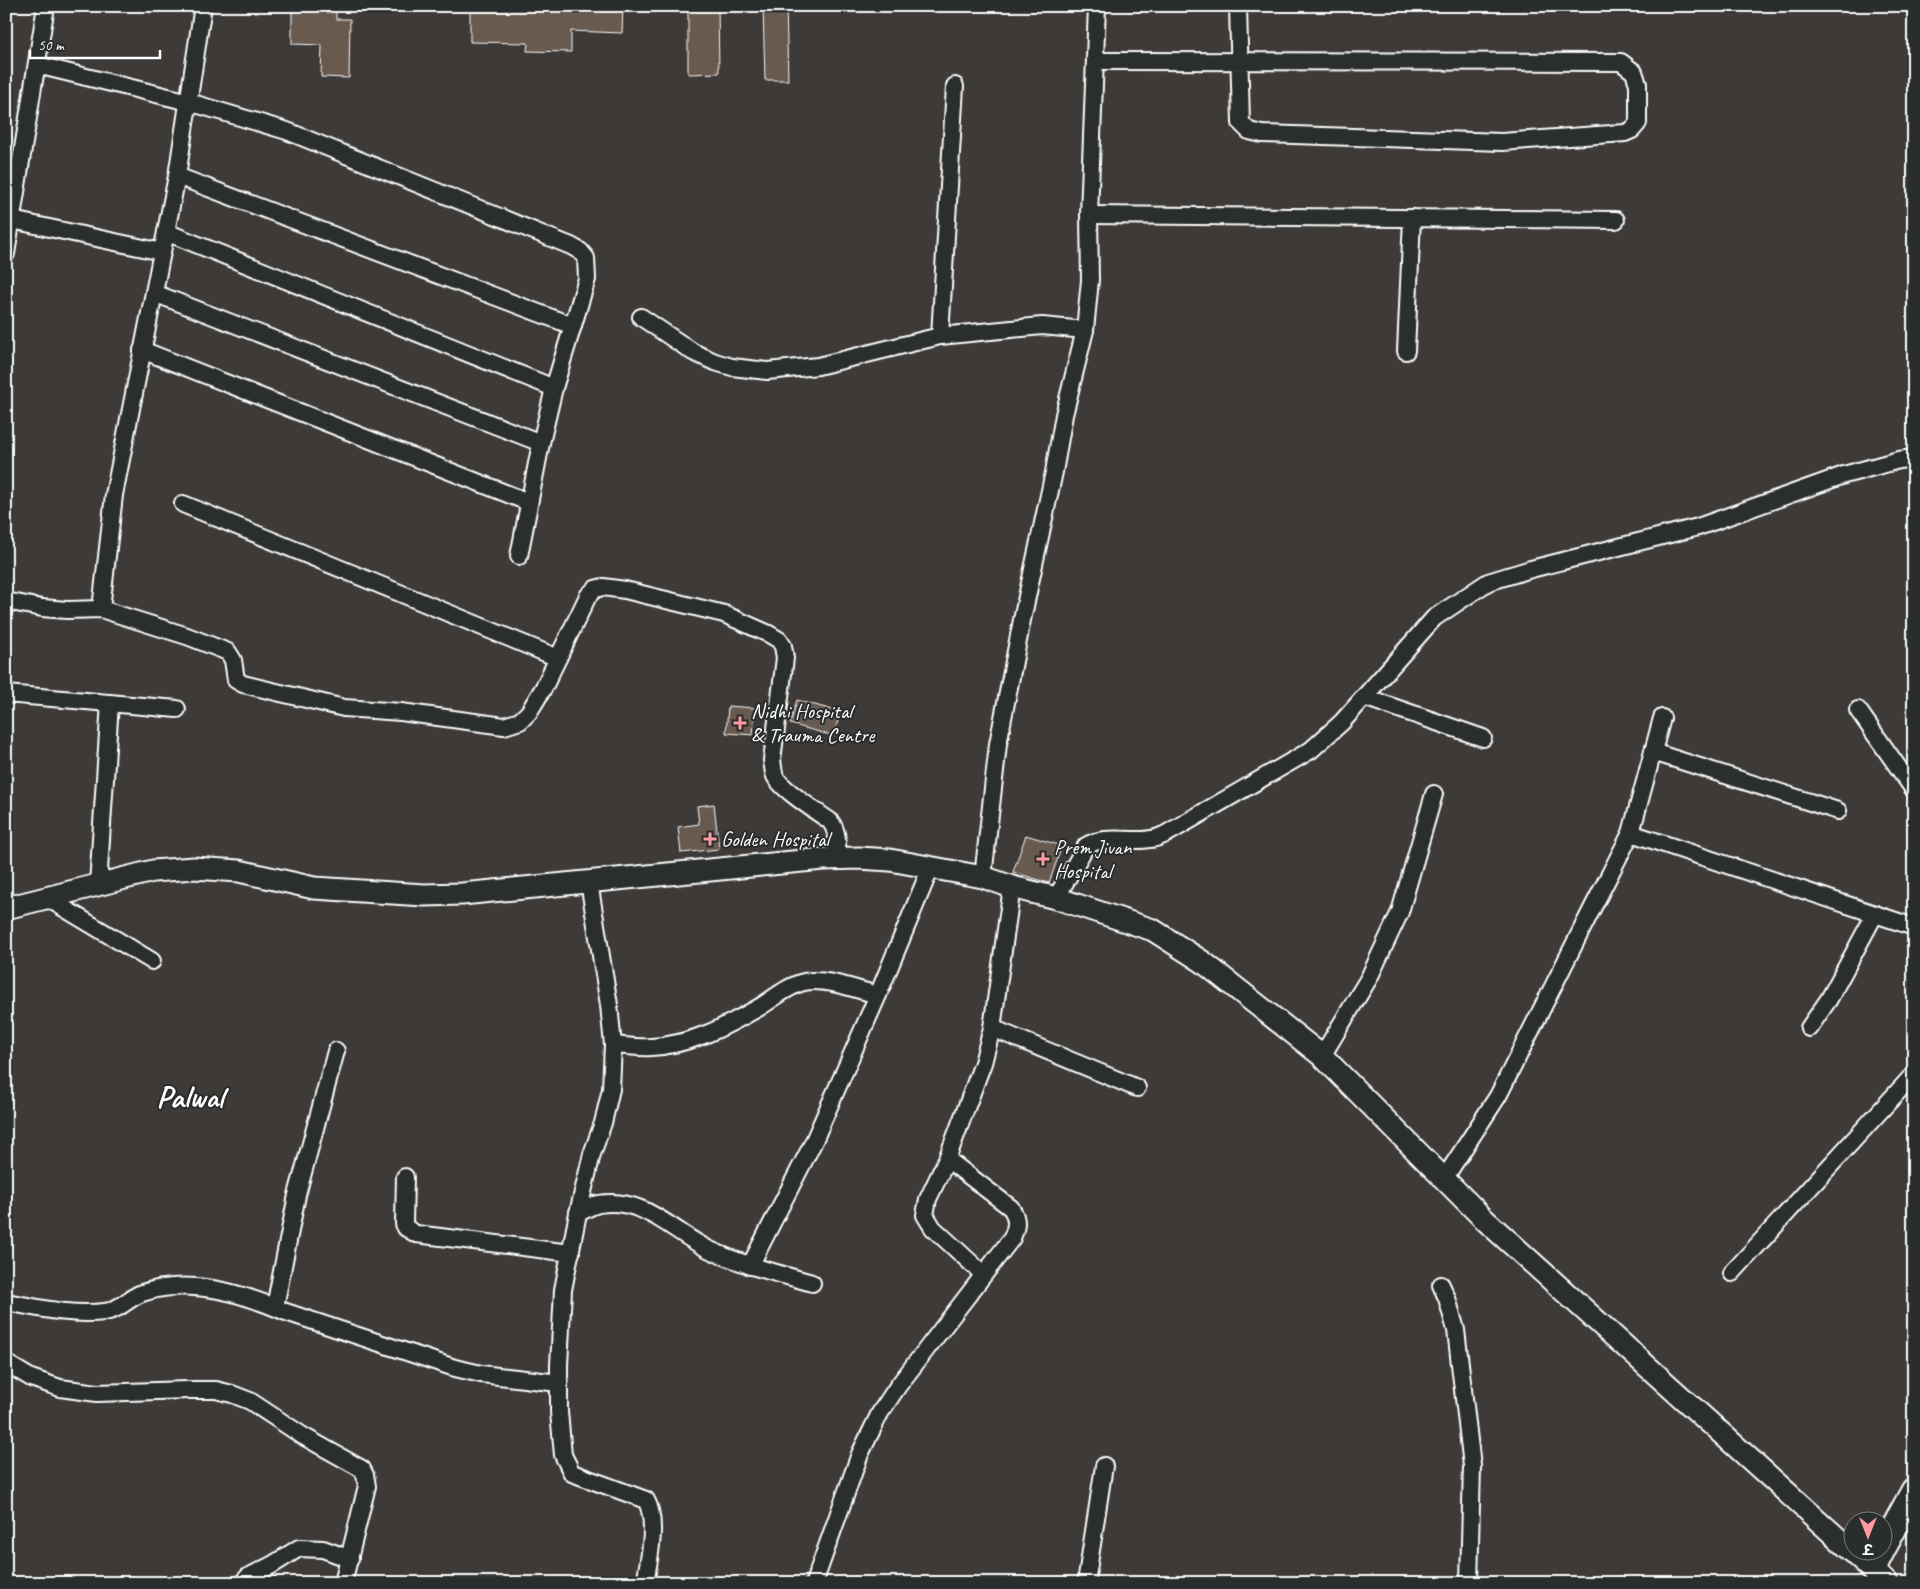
<svg xmlns="http://www.w3.org/2000/svg" width="1920" height="1589" font-family="Caveat,'Playpen Sans Deva',sans-serif">
<style>
.building{fill:#685a4f;stroke:#fff}
.lines{fill:none;stroke-linecap:round;stroke-linejoin:round}
.minor-casing{stroke:#fff;stroke-width:20}
.major-casing{stroke:#fff;stroke-width:25}
.highway-casing{stroke:#fff;stroke-width:29}
.minor{stroke:#2a2d2e;stroke-width:16}
.major{stroke:#2a2d2e;stroke-width:21}
.highway{stroke:#2a2d2e;stroke-width:25}
.poi-dot{fill:#ff9aa2;stroke:#2a2d2e;stroke-width:2}
.labels{text-anchor:middle;stroke-width:4;stroke-linejoin:round;paint-order:stroke}
.poi-label{font-size:21px;fill:#fff;stroke:#2a2d2e;text-anchor:start}
.town-label{font-size:31px;font-weight:bold;fill:#fff;stroke:#2a2d2e}
</style>
<rect width="100%" height="100%" fill="#3d3a38"/>
<filter id="ink" filterUnits="userSpaceOnUse"><feTurbulence type="fractalNoise" baseFrequency=".02" numOctaves="2"/><feDisplacementMap in="SourceGraphic" scale="10" xChannelSelector="R" yChannelSelector="G"/><feConvolveMatrix kernelMatrix="1 2 1 2 8 2 1 2 1" color-interpolation-filters="sRGB"/></filter>
<g filter="url(#ink)">
<g class="building">
<path d="M292,6H336V19H350L349,78L321,77L322,45L292,44Z"/>
<path d="M470,6L623,8L622,33L571,31V52L527,51L528,43L470,42Z"/>
<path d="M688,6H718L719,73L688,74Z"/>
<path d="M763,6H786L788,80H765Z"/>
<path d="M797,700L840,712L834,736L790,724Z"/>
<path d="M728,706L755,708L753,735L726,733Z"/>
<path d="M714,804L719,849L681,853L678,827L699,824L697,806Z"/>
<path d="M1026,835L1062,846L1049,883L1013,872Z"/>
</g>
<g class="lines">
<g class="minor-casing">
<g id="minor">
<path d="M1095,61L1621,62L1634,72L1638,84V123L1632,130L1625,133L1502,142L1262,134L1249,131L1241,123L1238,6"/>
<path d="M37,65L189,102L287,131L571,246L580,251L586,258L587,279L554,388L541,443L519,556"/>
<path d="M177,176L573,326"/>
<path d="M1089,215L1616,220"/>
<path d="M12,220L162,252"/>
<path d="M166,232L554,388"/>
<path d="M6,254L46,6"/>
<path d="M154,293L541,443"/>
<path d="M641,317L693,352L715,362L732,367L767,371L818,366L940,336L1042,326L1085,330"/>
<path d="M940,336L955,86"/>
<path d="M142,350L528,502"/>
<path d="M1406,351L1412,218"/>
<path d="M183,504L558,658"/>
<path d="M6,601L42,608L67,610L101,609L187,636L228,652L233,660L236,680L243,684L344,708L401,712L504,726L520,721L529,712L544,687L588,596L595,589L603,587L625,590L724,614L769,634L779,640L783,646L785,658L772,760C773,765 773,771 775,776C780,788 817,812 830,821C839,832 837,845 837,858"/>
<path d="M101,609L114,495L177,176L203,6"/>
<path d="M6,694L177,709"/>
<path d="M1364,697L1483,738"/>
<path d="M1858,710L1914,790"/>
<path d="M1653,752L1838,811"/>
<path d="M1631,833L1914,927"/>
<path d="M983,877L998,744L1022,620L1054,472L1064,415L1085,330L1090,280L1089,215L1097,6"/>
<path d="M589,882L609,1005L613,1045L611,1089L603,1123L592,1154L578,1213L563,1290L559,1365V1412L563,1455L572,1473L646,1500C658,1521 649,1559 645,1583"/>
<path d="M98,885L110,703"/>
<path d="M47,898L152,961"/>
<path d="M1056,898L1086,846C1105,834 1130,843 1150,839C1156,839 1161,836 1166,834L1311,750L1342,722L1434,618L1488,582L1531,569L1698,527L1844,475L1899,460L1914,458"/>
<path d="M992,1028L1137,1088"/>
<path d="M1809,1028L1829,999L1875,914"/>
<path d="M613,1045C626,1046 639,1048 651,1047C690,1045 725,1027 758,1008C772,1000 787,986 804,982C824,977 857,990 878,995"/>
<path d="M1322,1056L1369,978L1400,912L1434,794"/>
<path d="M947,1159L928,1199L925,1215L933,1228L983,1274"/>
<path d="M405,1177L404,1224L406,1228L416,1234L571,1253"/>
<path d="M1444,1179L1498,1096L1592,909L1631,833L1662,718"/>
<path d="M578,1213C585,1210 592,1205 599,1204C644,1196 674,1233 710,1250C743,1265 777,1273 812,1283"/>
<path d="M750,1266L813,1143L878,995L931,867"/>
<path d="M1732,1273L1914,1074"/>
<path d="M1441,1285L1447,1298L1456,1330L1472,1466L1469,1583"/>
<path d="M6,1302C39,1308 72,1316 105,1312C120,1310 128,1298 142,1293C189,1277 242,1293 286,1312L455,1368L481,1374L559,1383"/>
<path d="M275,1307L297,1195L336,1051"/>
<path d="M6,1363L31,1378L60,1388L97,1393L187,1390H216L232,1394L250,1401L303,1436L362,1469L365,1475L367,1486L343,1583"/>
<path d="M242,1583L248,1577L272,1565L299,1548L323,1549L350,1559"/>
<path d="M814,1583L860,1454L880,1413L898,1386L1012,1238C1017,1226 1018,1219 1011,1208L947,1159L983,1063L992,1028L1012,887"/>
<path d="M1086,1583L1104,1466"/>
</g>
</g>
<g class="major-casing">
<path id="major" d="M6,908L153,871L194,868L239,871L314,888L424,895L462,894L823,859L859,858L890,860L983,877L1012,887L1056,898L1153,930L1203,962L1322,1056L1485,1220L1875,1572"/>
</g>
<g class="highway-casing">
<g id="highway">
<path d="M1882,1550L1914,1491"/>
<path d="M1881,1552C1874,1566 1870,1571 1885,1583"/>
</g>
</g>
<use href="#minor" class="minor"/>
<use href="#major" class="major"/>
<use href="#highway" class="highway"/>
</g>
</g>
<g class="poi-dot">
<path d="M737.5 715.5h5v5h5v5h-5v5h-5v-5h-5v-5h5z"/>
<path d="M707.5 831.5h5v5h5v5h-5v5h-5v-5h-5v-5h5z"/>
<path d="M1040.5 851.5h5v5h5v5h-5v5h-5v-5h-5v-5h5z"/>
</g>
<g class="labels">
<g class="poi-label">
<text x="751" y="718">Nidhi Hospital<tspan x="751" dy="24">&amp; Trauma Centre</tspan></text>
<text x="721" y="846">Golden Hospital</text>
<text x="1054" y="854">Prem Jivan<tspan x="1054" dy="24">Hospital</tspan></text>
</g>
<g class="town-label">
<text x="190" y="1107">Palwal</text>
</g>
</g>
<rect width="1920" height="1589" fill="none" stroke="#2a2d2e" stroke-width="25"/>
<rect x="12" y="12" width="1895" height="1564" fill="none" stroke="#fff" stroke-width="2" filter="url(#ink)"/>
<g transform="translate(1868 1536) rotate(180)"><circle r="24" fill="#2a2d2e" stroke="#7f8182"/>
<path d="M0-4L9 19L0 12L-9 19Z" fill="#ff9aa2"/>
<text y="-8" font-size="14" font-weight="bold" text-anchor="middle" fill="#ffffff">उ</text>
</g>
<path d="M30 50v8h130v-8" fill="none" stroke="#ffffff" stroke-width="2.5"/>
<text x="38" y="50" font-size="15" fill="#ffffff" stroke="#2a2d2e" stroke-width="4" paint-order="stroke">50 m</text>
</svg>
